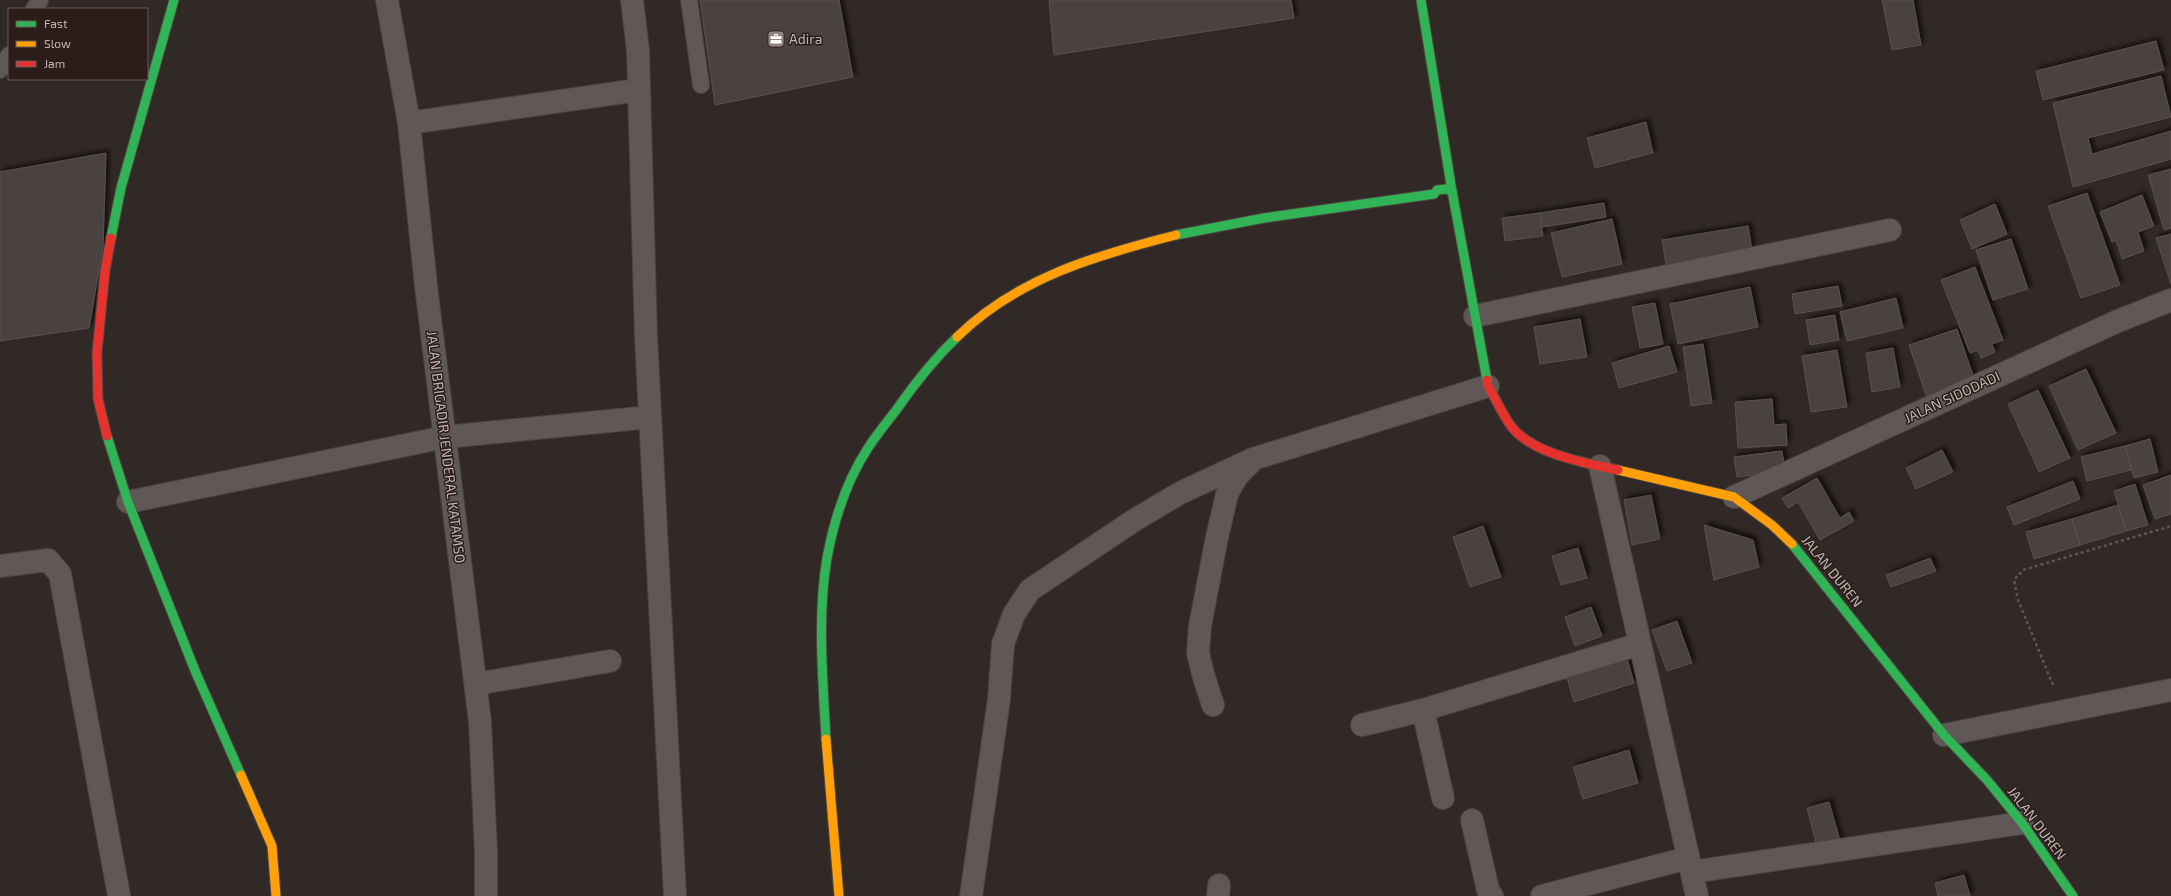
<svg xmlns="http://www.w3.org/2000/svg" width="2171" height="896" font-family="'Exo 2',sans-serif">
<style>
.building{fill:#4a4340;stroke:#59514e;filter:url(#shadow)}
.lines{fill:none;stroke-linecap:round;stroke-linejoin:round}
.lane-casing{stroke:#4a4442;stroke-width:18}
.street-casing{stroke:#4a4442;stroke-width:24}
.fast-casing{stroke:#4e4643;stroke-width:11}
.slow-casing{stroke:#4e4643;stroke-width:11}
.jam-casing{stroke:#4e4643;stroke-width:11}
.path{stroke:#5e5755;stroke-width:2.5;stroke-dasharray:3 3;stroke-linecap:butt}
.lane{stroke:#5f5856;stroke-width:16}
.street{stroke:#5f5856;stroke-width:22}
.fast{stroke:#30b455;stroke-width:9}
.slow{stroke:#ff9f0a;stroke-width:9}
.jam{stroke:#e5322d;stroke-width:9}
.labels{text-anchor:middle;stroke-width:3;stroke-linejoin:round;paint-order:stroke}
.poi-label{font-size:14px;fill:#c3b5af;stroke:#2b1e1a;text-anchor:start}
.street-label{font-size:14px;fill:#c3b5af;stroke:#2b1e1a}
</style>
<defs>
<filter id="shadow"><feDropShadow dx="3.5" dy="-3.5" stdDeviation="2" flood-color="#0009"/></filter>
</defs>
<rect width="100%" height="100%" fill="#312926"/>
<g class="building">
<path d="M700,0H839L853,77L715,105Z"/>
<path d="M1049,0H1291L1294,18L1054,55Z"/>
<path d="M1882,0H1913L1921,45L1892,50Z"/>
<path d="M2156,41L2164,70L2043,100L2036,71Z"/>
<path d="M2161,76L2171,117L2088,138L2092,154L2171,131V159L2073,187L2053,103Z"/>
<path d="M1646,122L1653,153L1595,168L1587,138Z"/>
<path d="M106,153L103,247L89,328L0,341V172Z"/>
<path d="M2171,169V228L2164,230L2148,175Z"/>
<path d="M2087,193L2120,285L2081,298L2048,206Z"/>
<path d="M2142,195L2154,226L2138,232L2144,251L2122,259L2116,240L2112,242L2100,212Z"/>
<path d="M1604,203L1606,217L1542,227L1540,213Z"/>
<path d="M1995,204L2007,234L1972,249L1960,220Z"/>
<path d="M1540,213L1543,236L1505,241L1502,218Z"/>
<path d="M1612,219L1622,264L1562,277L1551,233Z"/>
<path d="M1748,226L1753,256L1667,270L1662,240Z"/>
<path d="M2171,234V284L2156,238Z"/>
<path d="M2011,239L2028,289L1993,300L1976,250Z"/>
<path d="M1975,267L2003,340L1992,344L1995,352L1981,358L1978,350L1970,353L1941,280Z"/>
<path d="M1838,286L1842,306L1795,314L1792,294Z"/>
<path d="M1750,287L1758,327L1678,344L1670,304Z"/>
<path d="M1896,298L1903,328L1847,341L1840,312Z"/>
<path d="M1655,303L1663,344L1640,348L1632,307Z"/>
<path d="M1835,315L1839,340L1810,345L1806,320Z"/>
<path d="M1580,319L1587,357L1540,364L1534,327Z"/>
<path d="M1957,329L1975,381L1927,398L1909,345Z"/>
<path d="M1703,344L1712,403L1691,406L1683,347Z"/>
<path d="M1669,346L1677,372L1619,388L1612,363Z"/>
<path d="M1893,348L1900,387L1872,392L1866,353Z"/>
<path d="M1837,350L1847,407L1811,412L1802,356Z"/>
<path d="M2086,369L2116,433L2078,450L2049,386Z"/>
<path d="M2038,390L2070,458L2039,472L2008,404Z"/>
<path d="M1772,399L1774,425L1786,424L1787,445L1738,448L1735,402Z"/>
<path d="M2150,439L2158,472L2134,478L2125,446Z"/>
<path d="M2125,446L2131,470L2087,481L2081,457Z"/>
<path d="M1942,450L1953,472L1916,489L1906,468Z"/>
<path d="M1782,451L1785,471L1737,477L1734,457Z"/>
<path d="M2171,475V514L2155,519L2143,485Z"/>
<path d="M1817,478L1840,518L1849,512L1854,521L1820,540L1798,502L1788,508L1782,498Z"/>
<path d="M2073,481L2080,499L2014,525L2007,507Z"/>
<path d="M2135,484L2148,525L2126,531L2114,491Z"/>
<path d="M1651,495L1660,539L1632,545L1624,500Z"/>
<path d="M2118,505L2126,531L2080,545L2072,519Z"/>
<path d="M2072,519L2080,545L2034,559L2026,532Z"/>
<path d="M1704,525L1753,540L1759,567L1714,580Z"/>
<path d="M1483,526L1501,577L1470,587L1453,537Z"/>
<path d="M1578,548L1587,578L1561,585L1552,556Z"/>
<path d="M1930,558L1936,571L1891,587L1886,575Z"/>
<path d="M1591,607L1602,636L1575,646L1565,617Z"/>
<path d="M1677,621L1692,663L1667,671L1652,630Z"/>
<path d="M1626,655L1634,683L1574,702L1566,674Z"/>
<path d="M1629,750L1638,783L1583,799L1573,767Z"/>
<path d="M1829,802L1841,844L1818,850L1807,808Z"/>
<path d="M1964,875L1970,896H1938L1935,883Z"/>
</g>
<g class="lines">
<g class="lane-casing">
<g id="lane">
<path d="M689,0L701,85"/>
<path d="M34,9L40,0"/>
<path d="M0,70L9,55"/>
</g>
</g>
<g class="street-casing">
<g id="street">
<path d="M387,0L409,123L426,286L480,722L486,852V896"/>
<path d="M632,0L638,51L646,337L675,896"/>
<path d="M409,123L638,90"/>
<path d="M1475,316L1890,230"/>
<path d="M1600,466L1697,896"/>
<path d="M1734,497L2118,321L2171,300"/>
<path d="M128,502L445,437L650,417"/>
<path d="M0,566L48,560L60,574L119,896"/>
<path d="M476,684L610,661"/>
<path d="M1213,705L1203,674L1198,653L1200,626L1216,542L1227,494L1237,476L1250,463"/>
<path d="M1362,725L1423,710"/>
<path d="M1944,735L2171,690"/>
<path d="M1443,798L1423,710L1640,644"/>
<path d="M1472,820L1488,890L1492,896"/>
<path d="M1692,872L2022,823"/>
<path d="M971,896L999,699L1003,644L1014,614L1030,590L1133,521L1180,493L1253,459L1488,386"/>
<path d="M1218,896L1219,885"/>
<path d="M1542,896L1688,858"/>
</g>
</g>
<g class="fast-casing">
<g id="fast">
<path d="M1421,0L1452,191L1487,380"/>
<path d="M1176,235L1264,218L1434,194L1437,190L1446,189L1452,191"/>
<path d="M111,238L121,188L174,0"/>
<path d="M107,436L128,502L196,673L241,775"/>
<path d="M1792,544L1944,735L1987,780L2022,823L2073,896"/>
<path d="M826,739C823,680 817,617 827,558C834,520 847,480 868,448C877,434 887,422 897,409C915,383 934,359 957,337"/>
</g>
</g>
<g class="slow-casing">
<g id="slow">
<path d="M957,337C1017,278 1097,255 1176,235"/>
<path d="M1618,470L1734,497L1772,525L1792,544"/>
<path d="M826,739L839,896"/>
<path d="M241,775L272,846L276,896"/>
</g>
</g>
<g class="jam-casing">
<g id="jam">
<path d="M1487,380L1488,386C1496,399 1502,414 1511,426C1532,454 1586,463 1618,470"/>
<path d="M107,436L98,399L97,353L105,271L111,238"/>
</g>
</g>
<path class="path" d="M2053,685L2018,600L2014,580L2023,570L2171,526"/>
<use href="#lane" class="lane"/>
<use href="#street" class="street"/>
<use href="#fast" class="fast"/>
<use href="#slow" class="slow"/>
<use href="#jam" class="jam"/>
</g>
<defs>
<g id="office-square" transform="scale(0.9)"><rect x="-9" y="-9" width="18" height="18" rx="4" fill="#90847f" stroke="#2b1e1a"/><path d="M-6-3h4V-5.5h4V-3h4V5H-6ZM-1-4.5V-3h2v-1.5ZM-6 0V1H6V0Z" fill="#fff"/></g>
</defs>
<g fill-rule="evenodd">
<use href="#office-square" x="776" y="39"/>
</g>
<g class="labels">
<g class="poi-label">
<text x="789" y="44">Adira</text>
</g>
<g class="street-label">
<text transform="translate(1952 397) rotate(-25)" y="5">JALAN SIDODADI</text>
<text transform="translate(446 447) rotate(83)" y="5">JALAN BRIGADIR JENDERAL KATAMSO</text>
<text transform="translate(1832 571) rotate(51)" y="5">JALAN DUREN</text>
<text transform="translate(2037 823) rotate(53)" y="5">JALAN DUREN</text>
</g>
</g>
<rect x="8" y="8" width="140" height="72" fill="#2b1e1a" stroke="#685a56"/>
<rect x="16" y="21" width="20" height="6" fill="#30b455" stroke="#685a56"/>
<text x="44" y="28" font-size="12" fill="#c3b5af">Fast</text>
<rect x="16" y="41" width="20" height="6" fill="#ff9f0a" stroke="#685a56"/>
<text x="44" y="48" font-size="12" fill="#c3b5af">Slow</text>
<rect x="16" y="61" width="20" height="6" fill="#e5322d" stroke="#685a56"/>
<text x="44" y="68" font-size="12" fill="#c3b5af">Jam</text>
</svg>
